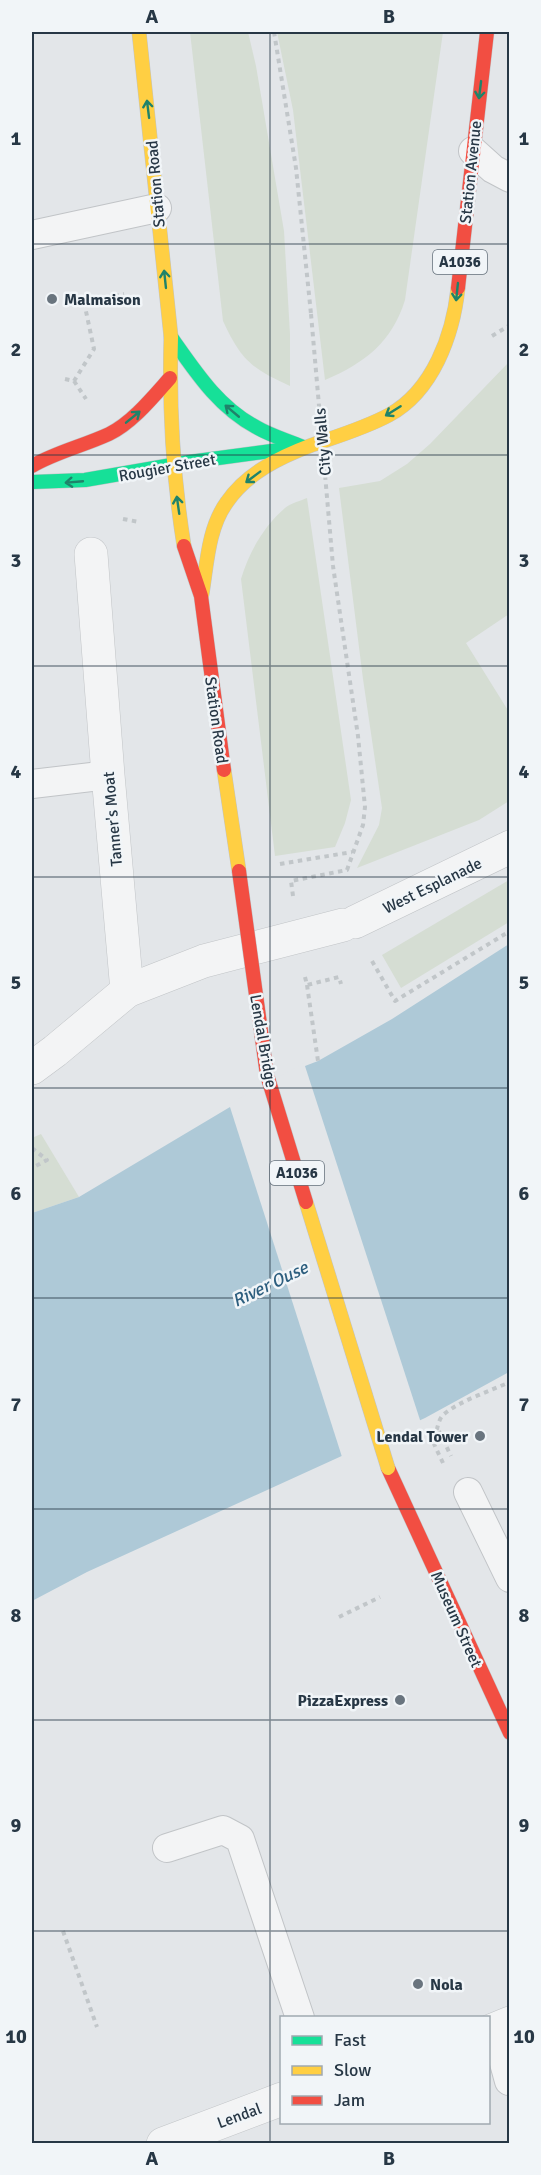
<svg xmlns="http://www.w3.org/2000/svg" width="541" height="2175" font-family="Signika,sans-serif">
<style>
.green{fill:#d5ddd3}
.water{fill:#aec9d7}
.pier{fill:#e3e6e9}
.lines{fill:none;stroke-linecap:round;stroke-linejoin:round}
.lane-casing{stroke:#c1c4c7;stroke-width:30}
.street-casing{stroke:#c1c4c7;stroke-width:34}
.fast-casing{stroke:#c1c4c7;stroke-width:15}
.slow-casing{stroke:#c1c4c7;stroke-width:15}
.jam-casing{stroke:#c1c4c7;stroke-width:15}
.path{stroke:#c1c6c9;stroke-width:4;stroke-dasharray:4.5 4.5;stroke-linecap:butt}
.lane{stroke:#f3f4f5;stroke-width:28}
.street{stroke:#f3f4f5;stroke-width:33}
.fast{stroke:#16e098;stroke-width:14}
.slow{stroke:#ffcf43;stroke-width:14}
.jam{stroke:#f24e42;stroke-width:14}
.slow-bridge-casing{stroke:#bfc3c7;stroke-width:15;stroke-linecap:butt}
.jam-bridge-casing{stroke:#bfc3c7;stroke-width:15;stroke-linecap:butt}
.path-bridge{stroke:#c1c6c9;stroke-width:4;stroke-dasharray:4.5 4.5;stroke-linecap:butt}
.slow-bridge{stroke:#ffcf43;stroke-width:14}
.jam-bridge{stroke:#f24e42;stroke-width:14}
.oneway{stroke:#1f836a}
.grid{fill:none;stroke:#273745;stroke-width:1.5;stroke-opacity:0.55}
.poi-dot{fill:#69747e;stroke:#f1f5f8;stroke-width:2}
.labels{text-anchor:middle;stroke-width:5;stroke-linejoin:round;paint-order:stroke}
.shield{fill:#f1f5f8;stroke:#64707b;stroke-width:1.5}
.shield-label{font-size:15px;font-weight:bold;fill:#273745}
.street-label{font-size:16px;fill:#273745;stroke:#f1f5f8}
.poi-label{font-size:16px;font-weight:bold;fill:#273745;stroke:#f1f5f8;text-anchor:start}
.water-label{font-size:18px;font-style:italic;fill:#2c5e7e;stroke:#f1f5f8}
.neatline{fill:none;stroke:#273745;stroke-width:2}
.grid-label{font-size:20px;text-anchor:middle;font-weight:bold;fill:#273745}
</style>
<rect width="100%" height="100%" fill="#e3e6e9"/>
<g class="green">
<path d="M190,32H248L256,66L284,231L290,334V386C252,369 241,360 223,321Z"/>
<path d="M277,32H443L405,300C392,342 365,363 325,380L293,110Z"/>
<path d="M509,362V614L466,643L509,712V801L479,820L357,868L379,825L382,808L363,679L339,488L380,481L407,464L430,444Z"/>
<path d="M307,498L351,800L345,823L335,847L275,856L241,579C249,552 264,526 285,508C291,503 300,501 307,498Z"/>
<path d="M509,880V922L401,988L382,955Z"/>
<path d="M41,1134L79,1197L32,1213V1138Z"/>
</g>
<path class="water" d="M509,944V1372L425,1418L87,1572L32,1601V1213L79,1197L230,1107L305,1066L318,1061L392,1019Z"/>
<path class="pier" d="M304,1063L421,1423L343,1460L229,1104Z"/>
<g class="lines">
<g class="lane-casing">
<g id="lane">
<path d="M473,151L493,169L510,178"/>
<path d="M32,235L157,208"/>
<path d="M32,784L108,775"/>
<path d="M468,1492L510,1578"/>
<path d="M167,1848L223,1830L240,1839L300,2018"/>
<path d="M495,2030L509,2081"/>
</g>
</g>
<g class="street-casing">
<g id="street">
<path d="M91,554L108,775L127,991"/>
<path d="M355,922L510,847"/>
<path d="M32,1068L55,1051L127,991L204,961L343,925"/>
<path d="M488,2032L510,2023"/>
<path d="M163,2144L282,2099"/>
</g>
</g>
<g class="fast-casing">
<g id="fast">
<path d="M171,337C195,371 218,407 256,427C271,436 287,440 303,447"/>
<path d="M32,482L85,480L189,462L301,447"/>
</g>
</g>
<g class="slow-casing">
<g id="slow">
<path d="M139,32L171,337C169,407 173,477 184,546"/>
<path d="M202,594C207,564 208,528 227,502C247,473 280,457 312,445C338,436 365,428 389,415C433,391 453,335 458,288"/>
<path d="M224,770L239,871"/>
</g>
</g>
<g class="jam-casing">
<g id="jam">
<path d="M458,288L487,32"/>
<path d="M32,466C56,452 83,446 109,434C132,423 153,397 170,378"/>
<path d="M184,546L201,596L224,770"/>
<path d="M388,1468L510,1733"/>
</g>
</g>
<g class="path">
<path d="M274,32L296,168L311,314"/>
<path d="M492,336L510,325"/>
<path d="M65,379L74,381L94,349L84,302L124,294"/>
<path d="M74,381L86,399"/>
<path d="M123,519L139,522"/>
<path d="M280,864L352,852"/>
<path d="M293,896L291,881L347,870L363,825L365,807L358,736L333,566"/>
<path d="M372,961L395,1001L510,931"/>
<path d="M305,977L307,985L339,977L341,984"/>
<path d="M307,985L318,1061"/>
<path d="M32,1148L47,1160L32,1168"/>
<path d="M439,1431L451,1456"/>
<path d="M443,1463L433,1442C437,1434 437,1421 443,1415C459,1401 490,1391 510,1382"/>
<path d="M339,1617L380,1597"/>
<path d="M63,1931L97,2027"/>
</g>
<use href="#lane" class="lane"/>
<use href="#street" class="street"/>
<use href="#fast" class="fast"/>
<use href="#slow" class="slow"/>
<use href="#jam" class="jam"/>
<g class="slow-bridge-casing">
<path id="slow-bridge" d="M306,1202L388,1468"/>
</g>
<g class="jam-bridge-casing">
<path id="jam-bridge" d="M239,871L267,1075L306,1202"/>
</g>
<path class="path-bridge" d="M311,314L333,566"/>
<use href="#slow-bridge" class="slow-bridge"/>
<use href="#jam-bridge" class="jam-bridge"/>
</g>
<defs><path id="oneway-shaft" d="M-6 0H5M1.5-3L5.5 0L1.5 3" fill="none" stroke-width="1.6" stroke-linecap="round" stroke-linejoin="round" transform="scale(1.5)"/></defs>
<g class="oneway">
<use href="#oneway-shaft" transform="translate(480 90) rotate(97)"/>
<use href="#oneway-shaft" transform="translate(148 109) rotate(-97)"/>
<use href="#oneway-shaft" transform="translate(165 279) rotate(-96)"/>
<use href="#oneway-shaft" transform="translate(457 292) rotate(96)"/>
<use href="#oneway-shaft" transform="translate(232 411) rotate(-140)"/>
<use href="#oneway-shaft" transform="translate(393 411) rotate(148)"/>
<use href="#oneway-shaft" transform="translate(133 417) rotate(-39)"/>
<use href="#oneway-shaft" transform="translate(253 477) rotate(143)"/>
<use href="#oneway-shaft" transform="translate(74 482) rotate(175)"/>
<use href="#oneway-shaft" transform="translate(178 505) rotate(-98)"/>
</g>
<path class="grid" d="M270,32V2144M32,244H510M32,455H510M32,666H510M32,877H510M32,1088H510M32,1298H510M32,1509H510M32,1720H510M32,1931H510"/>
<g class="poi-dot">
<circle cx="52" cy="299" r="6"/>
<circle cx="480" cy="1436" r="6"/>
<circle cx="400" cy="1700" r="6"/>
<circle cx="418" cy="1984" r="6"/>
</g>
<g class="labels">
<g class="shield">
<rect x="433" y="250" width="54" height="24" rx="4.5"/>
<rect x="270" y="1161" width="54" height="24" rx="4.5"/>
</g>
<g class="shield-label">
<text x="460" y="267">A1036</text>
<text x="297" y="1178">A1036</text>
</g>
<g class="street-label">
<text transform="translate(470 172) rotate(-84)" y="6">Station Avenue</text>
<text transform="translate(155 184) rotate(-95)" y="6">Station Road</text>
<text transform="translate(322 442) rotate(-95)" y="6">City Walls</text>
<text transform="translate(167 467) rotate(-10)" y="6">Rougier Street</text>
<text transform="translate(217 720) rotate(82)" y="6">Station Road</text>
<text transform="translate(112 819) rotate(-95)" y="6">Tanner's Moat</text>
<text transform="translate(432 885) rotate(-26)" y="6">West Esplanade</text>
<text transform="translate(264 1041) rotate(80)" y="6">Lendal Bridge</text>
<text transform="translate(457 1619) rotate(66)" y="6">Museum Street</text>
<text transform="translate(239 2115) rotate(-20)" y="6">Lendal</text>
</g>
<g class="poi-label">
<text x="64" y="305">Malmaison</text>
<text x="468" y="1442" text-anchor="end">Lendal Tower</text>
<text x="388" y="1706" text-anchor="end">PizzaExpress</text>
<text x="430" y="1990">Nola</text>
</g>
<g class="water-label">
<text transform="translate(270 1284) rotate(-26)" y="6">River Ouse</text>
</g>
</g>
<rect width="541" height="2175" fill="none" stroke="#f1f5f8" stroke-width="66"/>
<rect x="280" y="2016" width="210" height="108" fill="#f1f5f8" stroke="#a0a9b0" stroke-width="1.5"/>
<rect x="292" y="2036" width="30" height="9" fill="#16e098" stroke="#a0a9b0" stroke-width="1.5"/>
<text x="334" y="2046" font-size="18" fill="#273745">Fast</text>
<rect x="292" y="2066" width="30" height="9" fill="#ffcf43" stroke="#a0a9b0" stroke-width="1.5"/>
<text x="334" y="2076" font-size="18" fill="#273745">Slow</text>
<rect x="292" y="2096" width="30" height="9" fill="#f24e42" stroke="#a0a9b0" stroke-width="1.5"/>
<text x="334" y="2106" font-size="18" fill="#273745">Jam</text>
<rect x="33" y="33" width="475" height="2109" class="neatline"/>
<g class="grid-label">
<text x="152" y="23">A</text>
<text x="389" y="23">B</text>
<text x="16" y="145">1</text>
<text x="524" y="145">1</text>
<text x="16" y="356">2</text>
<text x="524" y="356">2</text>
<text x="16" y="567">3</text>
<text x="524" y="567">3</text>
<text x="16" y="778">4</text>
<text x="524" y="778">4</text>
<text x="16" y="989">5</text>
<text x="524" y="989">5</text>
<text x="16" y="1200">6</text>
<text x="524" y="1200">6</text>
<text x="16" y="1411">7</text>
<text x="524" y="1411">7</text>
<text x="16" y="1622">8</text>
<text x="524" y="1622">8</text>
<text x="16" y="1832">9</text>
<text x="524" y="1832">9</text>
<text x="16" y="2043">10</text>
<text x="524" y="2043">10</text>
<text x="152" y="2165">A</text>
<text x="389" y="2165">B</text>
</g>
</svg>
